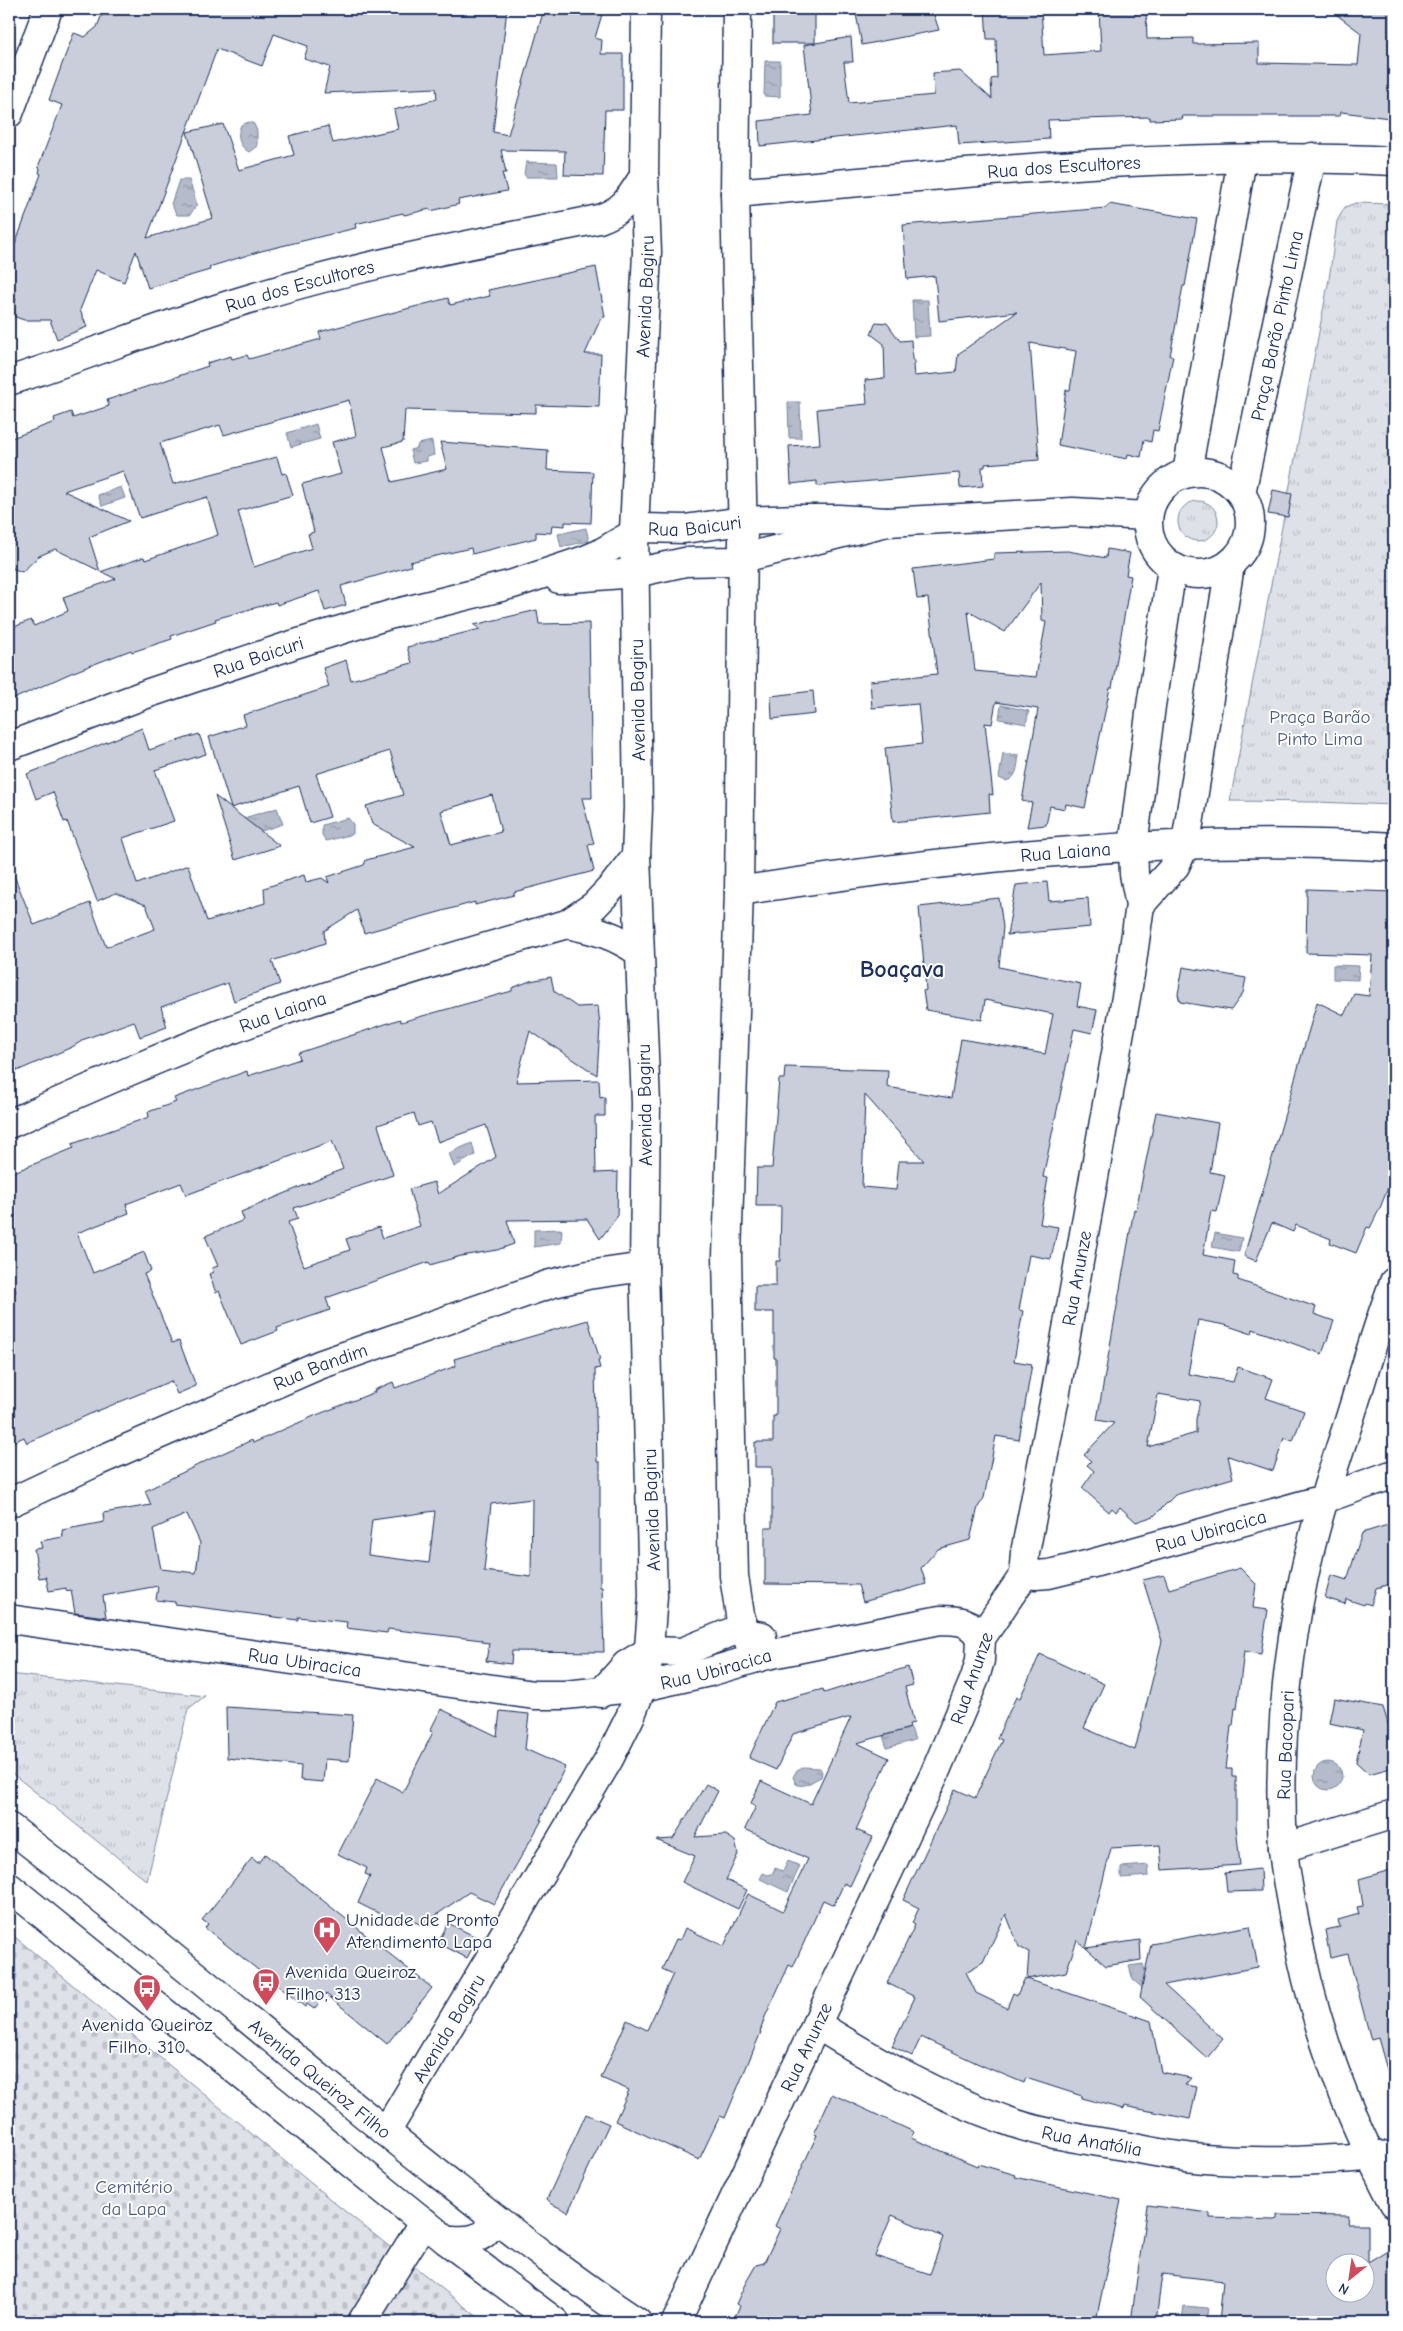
<svg xmlns="http://www.w3.org/2000/svg" width="1403" height="2331" font-family="'Comic Neue',sans-serif">
<style>
.grass{fill:url(#grass-tufts);stroke:#7c88a2}
.cemetery{fill:url(#cemetery-stones);stroke:#7c88a2}
.water{fill:url(#water-ripples);stroke:#77839f}
.building{fill:#caceda;stroke:#1b2f5e;fill-rule:evenodd}
.lines{fill:none;stroke-linecap:round;stroke-linejoin:round}
.minor-casing{stroke:#1b2f5e;stroke-width:31}
.major-casing{stroke:#1b2f5e;stroke-width:31}
.minor{stroke:#fff;stroke-width:28}
.major{stroke:#fff;stroke-width:28}
.labels{text-anchor:middle;stroke-width:4;stroke-linejoin:round;paint-order:stroke}
.street-label{font-size:19px;fill:#1b2f5e;stroke:#fff}
.park-label{font-size:19px;fill:#4c5c80;stroke:#fff}
.poi-label{font-size:19px;fill:#1b2f5e;stroke:#fff;text-anchor:start}
.district-label{font-size:24px;font-weight:bold;fill:#1b2f5e;stroke:#fff}
</style>
<defs>
<pattern id="grass-tufts" width="24" height="20" patternUnits="userSpaceOnUse" patternTransform="scale(1.25)"><rect width="24" height="20" fill="#dee1e7"/><path d="M3 7l-1-3M5 7V3M7 7l1-3M15 17l-1-3M17 17v-4M19 17l1-3" fill="none" stroke="#bec1c9"/></pattern>
<pattern id="cemetery-stones" width="16" height="16" patternUnits="userSpaceOnUse" patternTransform="scale(1.25)"><rect width="16" height="16" fill="#dee1e7"/><path d="M2 7V4a2 2 0 0 1 4 0v3zM10 15v-3a2 2 0 0 1 4 0v3z" fill="#bec1c9"/></pattern>
<pattern id="water-ripples" width="26" height="14" patternUnits="userSpaceOnUse" patternTransform="scale(1.25)"><rect width="26" height="14" fill="#b5bbca"/><path d="M2 4q2-2 4 0t4 0M15 11q2-2 4 0t4 0" fill="none" stroke="#9298a7"/></pattern>
</defs>
<rect width="100%" height="100%" fill="#fff"/>
<filter id="ink" filterUnits="userSpaceOnUse"><feTurbulence type="fractalNoise" baseFrequency=".02" numOctaves="2"/><feDisplacementMap in="SourceGraphic" scale="10" xChannelSelector="R" yChannelSelector="G"/><feConvolveMatrix kernelMatrix="1 2 1 2 8 2 1 2 1" color-interpolation-filters="sRGB"/></filter>
<g filter="url(#ink)">
<g class="grass">
<path d="M1355,203L1394,204V805L1316,802L1230,801L1329,279L1337,221L1345,207Z"/>
<circle cx="1198" cy="521" r="20"/>
<path d="M9,1674L205,1696L188,1709L147,1881L9,1771Z"/>
</g>
<path class="cemetery" d="M9,1932L336,2204L484,2322H9Z"/>
<g class="water">
<path d="M765,61H780V97L764,96Z"/>
<path d="M249,122L254,124L257,131V146L249,152C239,147 236,135 241,125Z"/>
<path d="M526,162L557,163L558,177H526L524,174Z"/>
<path d="M179,180H189L197,204L190,215H177L171,204Z"/>
<path d="M912,300H928L930,336L914,337Z"/>
<path d="M788,402H800L801,438H789Z"/>
<path d="M316,424L320,439L291,447L287,433Z"/>
<path d="M432,441L434,455L427,457V461L413,463L410,450L417,448L418,444Z"/>
<path d="M121,487L125,498L102,506L98,495Z"/>
<path d="M586,528L589,541L561,547L558,534Z"/>
<path d="M1001,705L1029,711L1026,724L999,719Z"/>
<path d="M1003,753L1019,755C1017,766 1018,778 1006,781L999,778Z"/>
<path d="M277,808L283,824L249,835L244,818Z"/>
<path d="M348,818L353,824V834L326,841L322,835V825Z"/>
<path d="M1333,965L1359,966L1358,980L1333,979Z"/>
<path d="M472,1143L475,1155L454,1167L449,1153Z"/>
<path d="M560,1229L562,1230L561,1243L534,1247V1230Z"/>
<path d="M1215,1233L1242,1238L1239,1252L1212,1247Z"/>
<path d="M911,1728L915,1740L887,1748L883,1736Z"/>
<circle cx="1328" cy="1776" r="14"/>
<path d="M803,1767L820,1768L822,1772L821,1777C813,1780 805,1789 796,1784L793,1777L797,1770Z"/>
<path d="M788,1861L800,1866L788,1892L760,1879L763,1873L768,1875L772,1874L775,1868L783,1871Z"/>
<path d="M1148,1865L1149,1876L1121,1878V1867Z"/>
<path d="M1143,1964L1146,1975L1144,1989L1133,1980L1129,1966Z"/>
<path d="M1184,2306L1208,2308L1206,2322L1182,2320Z"/>
</g>
<g class="building">
<path d="M104,9H507L493,132L508,135L544,9L603,11L595,38L602,40L601,54H623V110H605L603,176L564,175L565,151L501,150L506,173H502L507,191L458,200L459,204L431,211L430,209L404,215L403,213L355,224L356,228L261,251L209,267L210,270L148,288L136,251L124,282L96,270L80,310L87,327L57,339L50,320H24L10,315L16,299L9,297V261L41,174L39,173L40,168L38,167L62,105L49,100L65,56L74,33L85,37L97,27ZM274,34L308,46L304,59L330,67L324,93L436,88L437,99L394,110L398,129L333,143L328,126L289,136L294,155L239,170L223,124L187,132L213,218L147,238L217,49L262,66Z"/>
<rect x="773" y="9" width="42" height="34"/>
<path d="M855,9H932L939,30L862,45Z"/>
<path d="M985,9H1041L1044,55L1101,51L1099,9H1146L1147,39L1193,38V44L1259,43V63L1358,65L1361,33L1329,9H1394V53L1389,99L1393,100L1390,118L1341,112L1340,116H1182L1183,119L1150,120V117L1048,120L1049,139L959,145L957,125L760,146L759,121L812,115L804,45L851,37L853,62H844L849,103L934,95L933,73L960,71L992,99L991,79L997,78L996,39H987Z"/>
<path d="M1109,204L1197,219L1185,286H1183L1170,356H1173L1158,431L1153,430L1151,442L1144,440L1141,457L1128,454L1127,459L1058,445L1066,390H1070L1076,351L1030,343L1039,460L985,464V467H982L983,486L960,488L959,473L817,486V481L791,484L789,446L820,444L817,409L867,404L865,380L885,378L884,344L871,334L876,322L887,323L900,341L911,340L912,359L915,363L913,365L914,376L956,372L958,354L1017,312L939,321L935,276L907,279L903,225L1106,208Z"/>
<path d="M596,267L605,317L601,318L585,354H601L599,407L536,405V413L405,410L403,442L383,447L392,482L447,469L440,442L548,450L547,470L593,472L591,523L565,522V526L552,525L551,533L536,532V538L472,554L471,548L410,562L411,566L341,586L346,605L325,611L319,591L277,605L276,602L215,619L216,621L171,636L172,639L132,652L131,650L71,673L9,701V629L31,620L34,626L68,611L63,597L116,579L55,549L39,556L22,572L9,567V439L55,422L54,418L71,412L73,418L109,406L107,400L208,366L207,363L231,356L232,359L247,355L249,359L321,339L319,332L448,298L450,305L490,296L488,290ZM349,400L356,436L332,442L341,474L302,484L314,532L308,534L312,548L254,567L238,511L293,495L286,473L282,474L277,457L173,484L160,443L220,425L224,435ZM123,471L140,518L207,497L218,535L145,560L144,557L100,572L89,537L129,521L64,491Z"/>
<path d="M1273,490L1292,494L1288,517L1268,514Z"/>
<path d="M1107,549L1130,553L1126,575L1131,576L1112,688H1110L1085,808L1066,804L1065,809L1050,806L1046,825L1027,827L1032,803L1022,801L1038,709L996,702L992,724L985,723L993,795L989,794L990,812L893,822L885,748L922,744L918,704L872,708L870,681L937,674L928,598L917,599L913,569L994,559V553L1068,551L1106,558ZM1041,582L1042,621L1046,622L1036,677L975,671L968,611L1005,632Z"/>
<path d="M537,610L539,624L589,623L592,798H582L594,844L588,845L594,871L514,892V895L475,905V902L364,933L357,910L324,931L325,943L272,961L280,984L234,1001L228,983L161,1007L167,1027L140,1037L134,1021L82,1040V1041L72,1047L17,1071L16,1067L9,1070V863L34,925L90,903L106,947L155,929L146,905L116,893L97,901L67,821L64,822L53,792L36,799L27,774L142,728L149,750L199,734L206,754L155,770L174,821L123,838L137,884L188,865L207,921L265,903L264,888L304,875L306,882L322,878L329,883L327,877L364,865L366,860L415,847L372,824L366,806L403,795L390,751L316,774L330,817L310,823L299,786L231,808L209,737L246,725L243,715L329,687L323,668L346,660L351,680L412,663L407,647L480,629L474,625ZM492,795L501,832L451,845L441,811Z"/>
<path d="M813,691L815,714L772,719L771,696Z"/>
<path d="M215,796L280,846L235,860Z"/>
<path d="M1047,882L1049,901L1088,898L1090,927L1007,935L1016,885Z"/>
<path d="M1307,889L1394,892V1173L1380,1208L1370,1228L1367,1227L1356,1253L1330,1243L1331,1239L1296,1225L1293,1232L1272,1223L1256,1261L1244,1256L1317,1002L1344,1015L1354,994L1369,996L1372,955L1306,953Z"/>
<path d="M999,898L1003,927L999,967L1081,984L1077,1006L1097,1010L1092,1033L1074,1029L1043,1177L1048,1178L1040,1224L1058,1227L1051,1259L1029,1255L1019,1310L1023,1311L1014,1361L1032,1364L1019,1440L996,1436L984,1498L978,1507L970,1540L938,1549L921,1568L926,1584L863,1602L858,1585L765,1584V1528H772V1467H755V1442H773V1416H776V1358H774V1312H755V1286H776V1261H780L781,1206H756L757,1168H772L779,1079H784L785,1067L888,1070L887,1087L951,1098L961,1039L1045,1054L1053,1014L985,1000L982,1020L926,1010L923,991L926,990L919,907ZM865,1095L924,1161H899L896,1190L862,1187Z"/>
<path d="M1183,967L1246,978L1243,993L1231,1010L1180,1002L1178,994Z"/>
<path d="M551,977L554,991L577,1007L598,1006L600,1026L597,1075L530,1031L516,1082L599,1080L600,1098L605,1097V1116H595L596,1173L618,1172L617,1217L600,1239L587,1219L507,1220L514,1244L497,1250L461,1256L430,1265L429,1262L326,1298L330,1310L277,1328L278,1331L241,1345L219,1291L216,1293L209,1274L213,1272L212,1268L218,1266L205,1236L244,1220L241,1212L343,1169L332,1141L186,1195L181,1183L126,1204L129,1213L77,1233L93,1273L144,1252L151,1271L144,1274L172,1343L179,1341L196,1386L177,1394L171,1381L90,1414L27,1443L24,1437L9,1444V1295L16,1292L9,1275V1174L74,1148L72,1144L149,1117L148,1112L176,1102L174,1098L247,1071L248,1076L300,1059L298,1053L353,1035L400,1019L401,1022L512,991V988L530,981ZM414,1113L418,1126L431,1122L438,1142L486,1125L496,1157L438,1194L434,1182L409,1189L420,1226L383,1238L379,1227L346,1239L350,1250L304,1266L288,1222L298,1219L294,1208L393,1175L378,1125Z"/>
<path d="M1156,1112L1218,1123L1210,1172L1225,1175L1217,1212L1211,1211L1203,1255L1235,1261L1233,1275L1238,1276V1280L1316,1307L1314,1314L1334,1321L1322,1354L1253,1329L1252,1334L1225,1325L1198,1320L1188,1374L1233,1382L1238,1367L1273,1379L1266,1398L1304,1411L1293,1441L1284,1438L1273,1471L1228,1456L1233,1478L1175,1495L1154,1516L1136,1522L1120,1507L1116,1512L1112,1508L1109,1512L1082,1488L1094,1471L1087,1465L1091,1461L1084,1455L1114,1423L1097,1420L1134,1209L1136,1210ZM1158,1394L1200,1401L1196,1419V1433L1148,1447Z"/>
<path d="M588,1320L600,1360L598,1361L600,1368L595,1369L597,1462H600V1587H602L604,1652L512,1651L511,1664L486,1661L489,1643L481,1642L482,1640L388,1629L387,1633L346,1628L347,1622L298,1617V1620L175,1604V1602L156,1600L158,1586L103,1596L106,1617L75,1613L71,1590L66,1591V1588L49,1591L46,1577L39,1578L34,1549L42,1548L40,1541L63,1537L62,1530L104,1522L103,1513L151,1505L145,1491L212,1458L252,1440L253,1443L314,1416L375,1392L374,1390L393,1382L395,1388L456,1366L454,1359ZM532,1499L531,1577L484,1571L491,1504ZM435,1511L429,1563L368,1555L372,1520ZM187,1514L200,1543L196,1573L161,1569L153,1529Z"/>
<path d="M1394,1523V1583L1376,1588L1371,1605L1365,1603L1364,1605L1346,1599L1345,1604L1325,1598L1331,1575L1347,1580L1362,1533Z"/>
<path d="M1240,1568L1256,1584L1253,1608L1268,1610L1261,1654L1244,1651L1237,1709L1235,1708L1233,1726H1231L1226,1769H1232V1777H1236V1825L1240,1865L1162,1870L1160,1845L1111,1848L1086,1948L1077,1940L1066,1972L1027,1979L1151,2021L1161,2072L1191,2078L1185,2085L1197,2087L1190,2119L1124,2106L1123,2109L1081,2098L1082,2096L1026,2078L1024,2083L983,2066L921,2037L912,2056L892,2046L915,1997L887,1983L915,1925L912,1923L919,1908L903,1900L955,1789L975,1798L1002,1740L997,1738L1016,1697L1020,1698L1040,1654L1104,1684L1084,1728L1135,1750L1162,1641L1143,1580L1164,1575L1169,1589ZM1006,1914L1019,1947L1029,1952L1027,1979L1025,1978L1017,1995L1013,1993L1007,2008L976,1993L966,1972L983,1962Z"/>
<path d="M908,1667L913,1685L905,1687L914,1723L909,1724L910,1728L857,1743L889,1758L856,1830L873,1837L850,1886L844,1883L834,1905L823,1900L793,1967L789,1965L765,2017L760,2032H761L725,2118L720,2116L699,2160L615,2121L629,2090L601,2078L627,2020L647,2030L673,1974L662,1969L676,1939L680,1940L685,1928L724,1946L748,1894L783,1911L808,1859L745,1829L756,1806L751,1803L761,1781L811,1804L851,1717L793,1734L776,1770L749,1758L775,1702L823,1689L824,1693Z"/>
<path d="M1334,1698L1383,1707L1394,1744V1767L1369,1774L1356,1762L1363,1730L1329,1723Z"/>
<path d="M226,1707L353,1715L349,1761L325,1759L323,1782L300,1780L301,1766L227,1758Z"/>
<path d="M441,1709L497,1736L500,1711L529,1714L525,1749L565,1767L540,1820H542L494,1904L469,1892L422,1925L406,1918L396,1922L358,1903L370,1876L365,1874L367,1868L338,1854L377,1778L403,1792L433,1732L430,1731Z"/>
<path d="M706,1784L718,1791L695,1837L726,1835L735,1841L738,1854L726,1880L747,1890L738,1909L682,1882L695,1856L656,1840L673,1839Z"/>
<path d="M265,1854L432,1988L387,2044L326,1994L314,2009L307,2004L305,2007L205,1928L208,1924L202,1920L252,1858L258,1863Z"/>
<path d="M1260,1869L1261,1891L1227,1892L1225,1873Z"/>
<path d="M1394,1869V2076L1389,2077L1378,2038L1371,2040L1348,1954L1330,1958L1325,1930L1340,1927L1338,1920L1359,1914L1357,1907L1363,1906L1359,1879Z"/>
<path d="M448,1923L478,1938L467,1958L438,1943Z"/>
<path d="M1250,1926L1258,1967L1164,1985L1223,2039L1207,2058L1140,1997L1151,1944Z"/>
<path d="M1140,1940L1141,1960L1106,1966L1086,1948Z"/>
<path d="M832,2094L914,2132L911,2138L977,2166L978,2164L1016,2175L1015,2177L1121,2200L1096,2321L1069,2316L1068,2322H732L740,2306L736,2304L745,2284L756,2265L764,2263L780,2229L775,2226L817,2135L814,2134ZM892,2215L943,2237L930,2274L875,2256Z"/>
<path d="M586,2114L609,2124L568,2212L552,2204L547,2199Z"/>
<path d="M1147,2205L1210,2213V2218L1274,2220L1277,2219V2215L1349,2216L1348,2224H1368V2262L1394,2246V2322H1219L1223,2281L1162,2274L1156,2322H1131ZM1336,2264H1366V2294H1336Z"/>
</g>
<g class="lines">
<g class="minor-casing">
<g id="minor">
<path d="M737,9L735,193L743,539L739,891L727,1256L734,1576L740,1615L754,1658"/>
<path d="M9,113L48,9"/>
<path id="s1" d="M735,193C954,174 1174,150 1394,161"/>
<path id="s2" d="M9,381C90,355 170,322 252,298C366,263 483,242 599,219C625,210 630,198 644,176"/>
<circle cx="1199" cy="523" r="51"/>
<path d="M1187,473L1242,159"/>
<path id="s3" d="M1241,493L1312,157"/>
<path d="M559,579L635,573L685,562L731,561L887,522L1073,512L1148,516"/>
<path id="s4" d="M9,746L149,693L292,645L389,615L513,584L585,560L599,554L643,528L684,529L743,521L799,519H839L887,522"/>
<path id="s5" d="M739,891C956,857 1174,834 1394,847"/>
<path d="M1140,905L1175,866L1186,843L1230,565"/>
<path d="M567,924C596,930 615,935 639,952"/>
<path id="s6" d="M9,1124C92,1087 175,1050 260,1019C361,983 464,953 567,924L594,906L613,886L636,856"/>
<path d="M1394,1282C1376,1328 1363,1377 1348,1424C1331,1475 1314,1527 1303,1581C1285,1669 1278,1758 1283,1848C1285,1872 1290,1896 1294,1919C1313,2023 1345,2110 1394,2203"/>
<path id="s7" d="M9,1503L96,1462L319,1365L550,1284L588,1275L644,1267"/>
<path id="s8" d="M1026,1572L1024,1565L1025,1553L1055,1397L1131,969L1140,905L1134,874L1133,846L1151,706L1172,568"/>
<path id="s9" d="M1026,1572L1035,1575L1049,1574L1090,1564L1324,1499L1394,1474"/>
<path id="s10" d="M9,1619L534,1695H565L642,1687L709,1672L767,1655L940,1620C958,1620 972,1621 981,1638"/>
<path d="M601,1693L626,1665L649,1651L682,1652L734,1631L762,1636"/>
<path d="M1283,1848L1394,1814"/>
<path id="s11" d="M816,2024C877,2062 937,2096 1005,2120C1039,2133 1076,2138 1112,2144C1142,2149 1174,2157 1205,2159C1268,2164 1331,2160 1394,2155"/>
<path id="s12" d="M386,2132L609,1759L630,1717L642,1687L648,1661L653,1596L644,1267L646,1104L636,856L638,808L634,531L647,252L644,176L646,9"/>
<path d="M362,2322L424,2222"/>
<path id="s13" d="M676,2322L934,1775L975,1678L980,1660L981,1638L1026,1572"/>
</g>
</g>
<g class="major-casing">
<g id="major">
<path id="s14" d="M9,1827C156,1939 295,2061 440,2175C505,2226 569,2277 637,2322"/>
<path d="M9,1887L446,2240L555,2322"/>
<path d="M446,2240C462,2240 481,2243 490,2226L489,2214"/>
</g>
</g>
<use href="#minor" class="minor"/>
<use href="#major" class="major"/>
</g>
</g>
<defs>
<g id="hospital-pin" transform="scale(1.4375)"><path d="M0 17L-7.5 6A9.5 9.5 0 1 1 7.5 6Z" fill="#d1495b" stroke="#fff"/><path d="M-5-5h3v3.5h4V-5h3V5h-3V1.5h-4V5h-3Z" fill="#fff"/></g>
<g id="bus-pin" transform="scale(1.4375)"><path d="M0 17L-7.5 6A9.5 9.5 0 1 1 7.5 6Z" fill="#d1495b" stroke="#fff"/><path d="M-5-6H5V4H4V6H2V4H-2V6H-4V4H-5ZM-3.5-4V0h7V-4ZM-3.5 1.2v1.5H-2V1.2ZM2 1.2v1.5H3.5V1.2Z" fill="#fff"/></g>
</defs>
<g fill-rule="evenodd">
<use href="#hospital-pin" x="327" y="1930"/>
<use href="#bus-pin" x="266" y="1982"/>
<use href="#bus-pin" x="147" y="1988"/>
</g>
<g class="labels">
<g class="street-label">
<text dy="7" stroke="none"><textPath href="#s1" startOffset="330">Rua dos Escultores</textPath></text>
<text dy="7" stroke="none"><textPath href="#s2" startOffset="306">Rua dos Escultores</textPath></text>
<text dy="7" stroke="none"><textPath href="#s12" startOffset="1906">Avenida Bagiru</textPath></text>
<text dy="7" stroke="none"><textPath href="#s3" startOffset="171">Praça Barão Pinto Lima</textPath></text>
<text dy="7" stroke="none"><textPath href="#s4" startOffset="724">Rua Baicuri</textPath></text>
<text dy="7" stroke="none"><textPath href="#s4" startOffset="265">Rua Baicuri</textPath></text>
<text transform="translate(637 700) rotate(-91)" y="7">Avenida Bagiru</text>
<text dy="7" stroke="none"><textPath href="#s5" startOffset="329">Rua Laiana</textPath></text>
<text dy="7" stroke="none"><textPath href="#s6" startOffset="296">Rua Laiana</textPath></text>
<text transform="translate(644 1105) rotate(-91)" y="7">Avenida Bagiru</text>
<text dy="7" stroke="none"><textPath href="#s8" startOffset="299">Rua Anunze</textPath></text>
<text dy="7" stroke="none"><textPath href="#s7" startOffset="340">Rua Bandim</textPath></text>
<text transform="translate(651 1510) rotate(-92)" y="7">Avenida Bagiru</text>
<text dy="7" stroke="none"><textPath href="#s9" startOffset="191">Rua Ubiracica</textPath></text>
<text dy="7" stroke="none"><textPath href="#s10" startOffset="299">Rua Ubiracica</textPath></text>
<text dy="7" stroke="none"><textPath href="#s10" startOffset="715">Rua Ubiracica</textPath></text>
<text transform="translate(971 1678) rotate(-71)" y="7">Rua Anunze</text>
<text transform="translate(1285 1745) rotate(-88)" y="7">Rua Bacopari</text>
<text dy="7" stroke="none"><textPath href="#s12" startOffset="121">Avenida Bagiru</textPath></text>
<text dy="7" stroke="none"><textPath href="#s13" startOffset="304">Rua Anunze</textPath></text>
<text dy="7" stroke="none"><textPath href="#s14" startOffset="400">Avenida Queiroz Filho</textPath></text>
<text dy="7" stroke="none"><textPath href="#s11" startOffset="302">Rua Anatólia</textPath></text>
</g>
<g class="park-label">
<text x="1320" y="723">Praça Barão<tspan x="1320" dy="22">Pinto Lima</tspan></text>
<text x="134" y="2193">Cemitério<tspan x="134" dy="22">da Lapa</tspan></text>
</g>
<g class="poi-label">
<text x="346" y="1926">Unidade de Pronto<tspan x="346" dy="22">Atendimento Lapa</tspan></text>
<text x="285" y="1978">Avenida Queiroz<tspan x="285" dy="22">Filho, 313</tspan></text>
<text x="147" y="2031" text-anchor="middle">Avenida Queiroz<tspan x="147" dy="22">Filho, 310</tspan></text>
</g>
<g class="district-label">
<text x="902" y="977">Boaçava</text>
</g>
</g>
<rect width="1403" height="2331" fill="none" stroke="#fff" stroke-width="30"/>
<rect x="15" y="15" width="1373" height="2301" fill="none" stroke="#1b2f5e" stroke-width="2" filter="url(#ink)"/>
<g transform="translate(1350 2278) rotate(210)"><circle r="24" fill="#ffffff" stroke="#a4acbf"/>
<path d="M0-4L9 19L0 12L-9 19Z" fill="#d1495b"/>
<text y="-8" font-size="14" font-weight="bold" text-anchor="middle" fill="#1b2f5e">N</text>
</g>
</svg>
